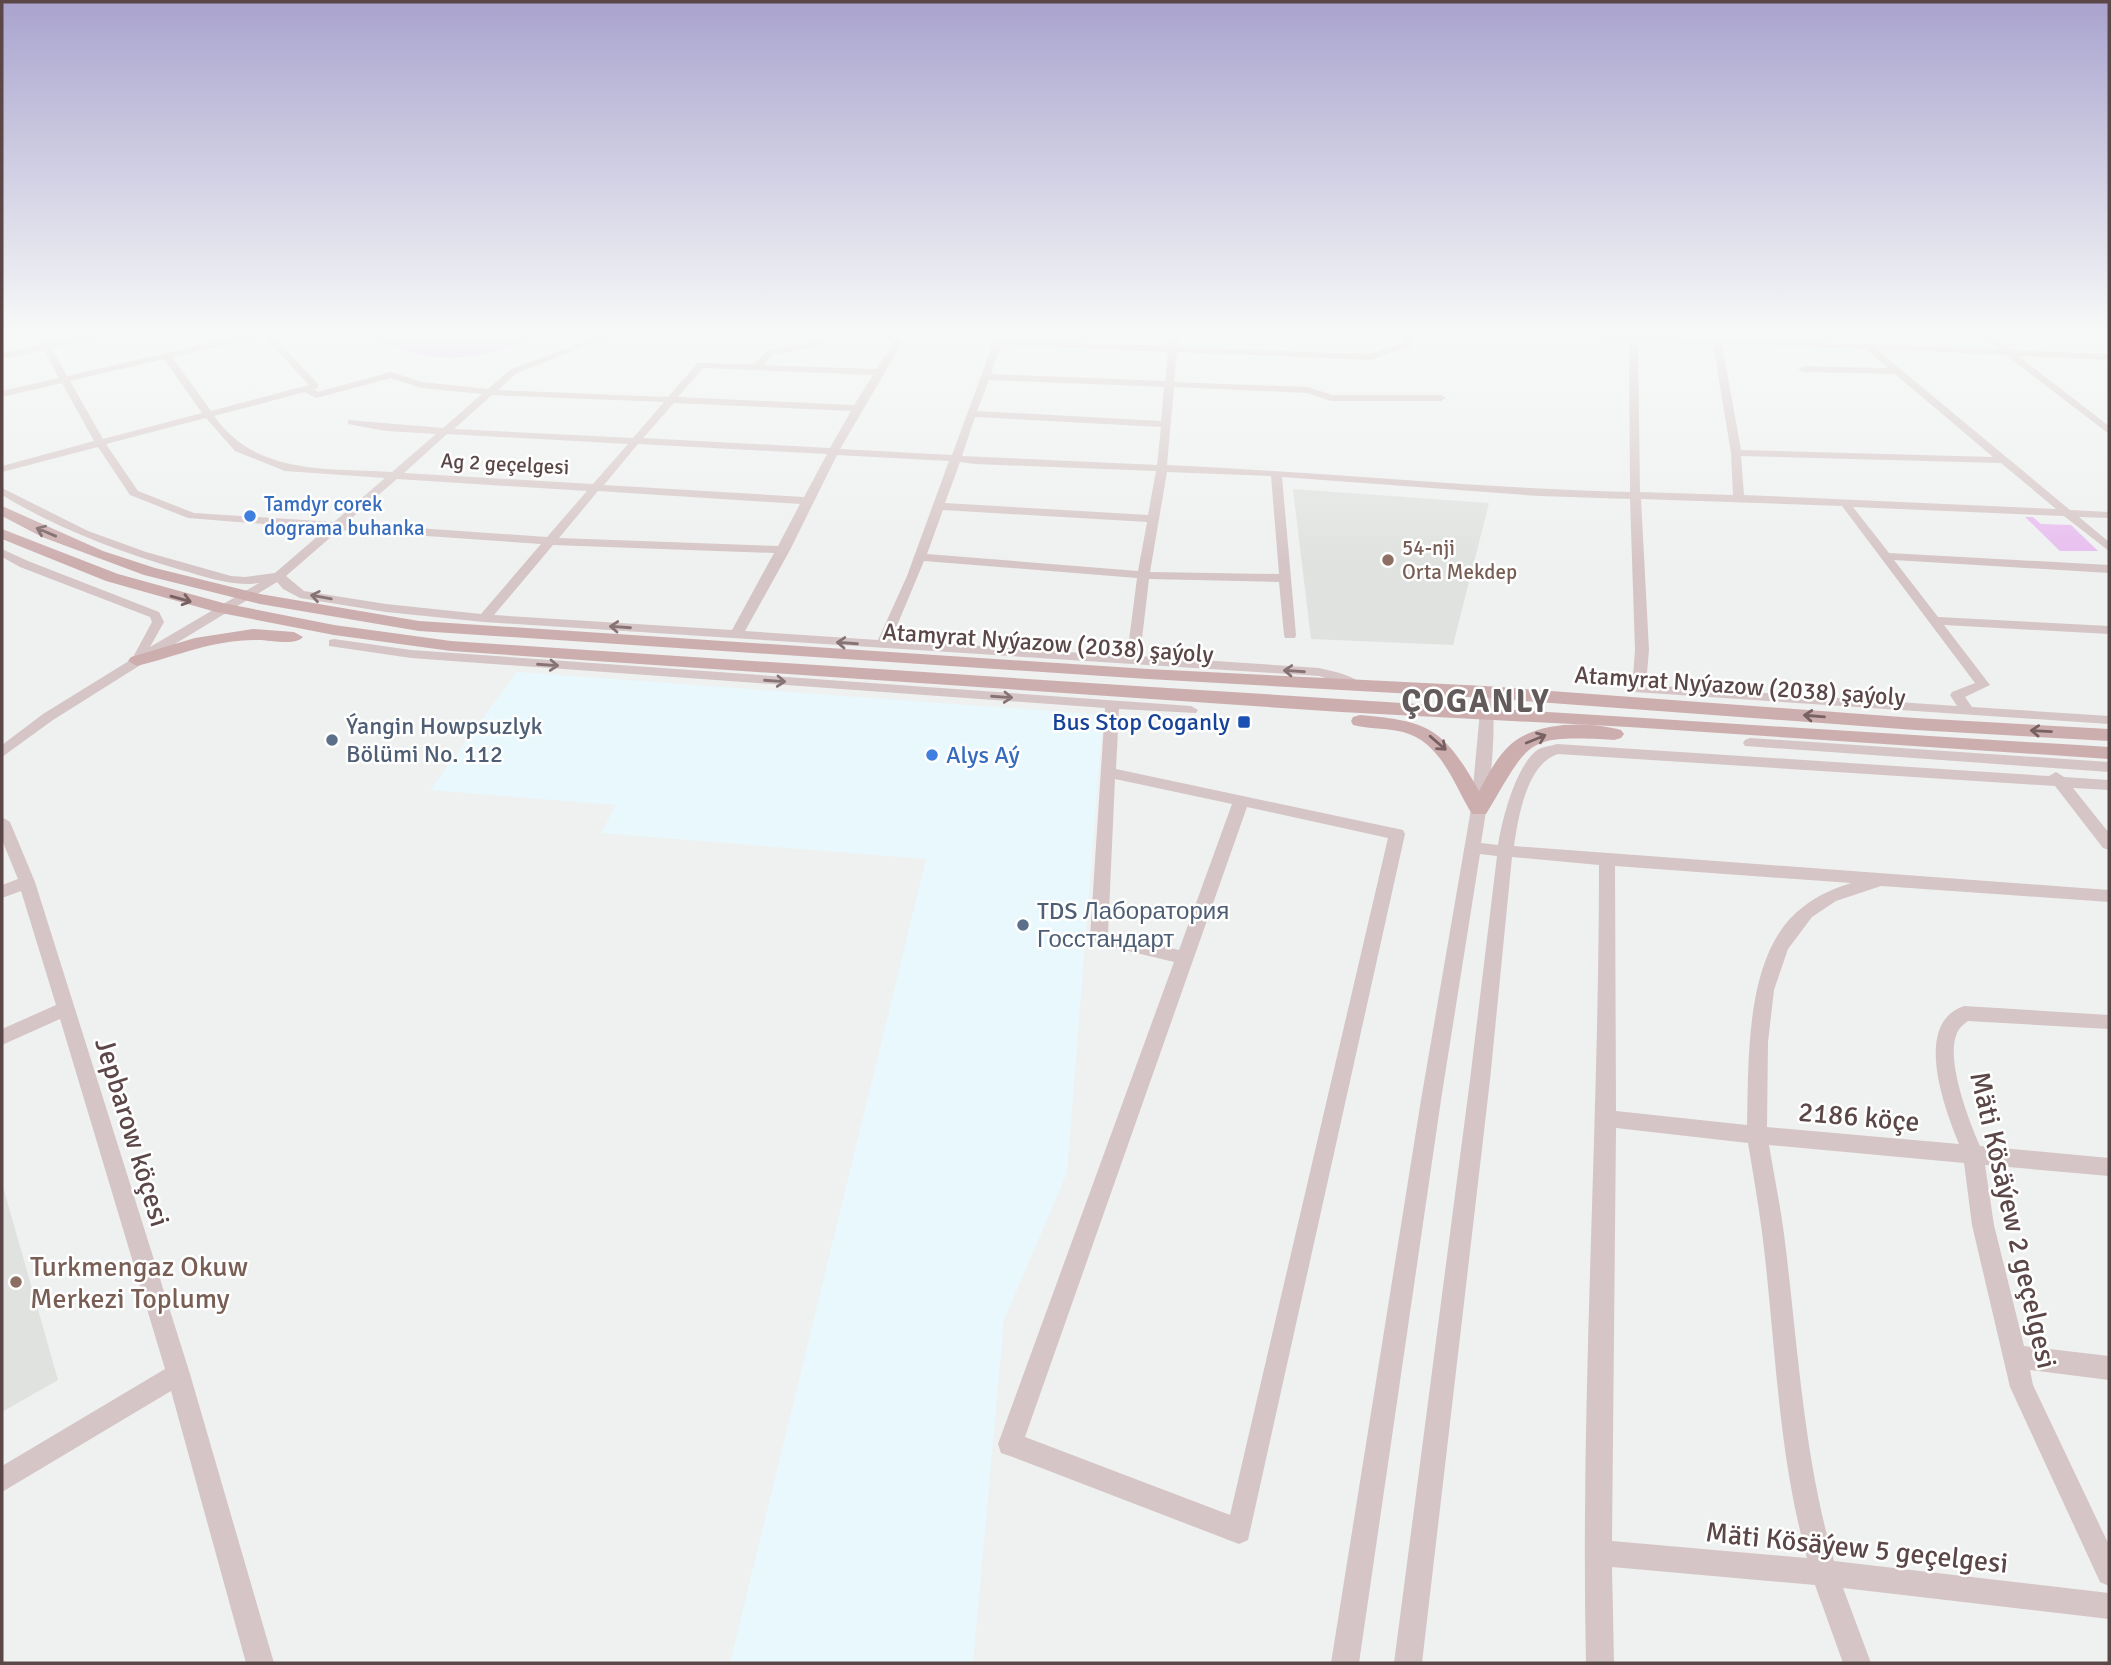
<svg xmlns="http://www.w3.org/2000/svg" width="2111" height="1665" font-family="Signika,sans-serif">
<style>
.commercial{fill:#e8f8fc}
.education{fill:#e0e2e0}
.green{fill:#e8bdef}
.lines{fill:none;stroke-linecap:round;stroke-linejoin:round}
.minor{fill:#d6c5c6;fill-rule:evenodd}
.major{fill:#cdaeaf;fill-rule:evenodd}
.oneway{stroke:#786162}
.oneway2{stroke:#877374}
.shop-dot{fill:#3f7fe0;stroke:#fff;stroke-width:2.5}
.education-dot{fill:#8d6e63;stroke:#fff;stroke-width:2.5}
.transit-dot{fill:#1a4fb4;stroke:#fff;stroke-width:2.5}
.service-dot{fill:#5c6f8a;stroke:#fff;stroke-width:2.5}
.labels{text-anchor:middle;stroke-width:5;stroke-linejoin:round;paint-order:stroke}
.far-street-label{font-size:21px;fill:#5c4748;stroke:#fff}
.far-shop-label{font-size:21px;fill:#366cbe;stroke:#fff;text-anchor:start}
.far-education-label{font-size:21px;fill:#785e54;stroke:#fff;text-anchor:start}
.street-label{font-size:24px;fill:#5c4748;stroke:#fff}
.transit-label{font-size:24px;fill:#164399;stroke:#fff;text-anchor:end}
.service-label{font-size:24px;fill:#4e5e75;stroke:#fff;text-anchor:start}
.shop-label{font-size:24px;fill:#366cbe;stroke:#fff;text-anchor:start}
.near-street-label{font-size:28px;fill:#5c4748;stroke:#fff}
.near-education-label{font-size:28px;fill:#785e54;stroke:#fff;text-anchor:start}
.district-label{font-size:32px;font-weight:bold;letter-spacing:2px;fill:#635b5b;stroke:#fff}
</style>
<rect width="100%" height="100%" fill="#eef1f0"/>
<path class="commercial" d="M517,672L1103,715L1067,1173L1004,1320L973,1663H730L926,859L601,833L616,805L430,790Z"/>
<g class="education">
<path d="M1293,489L1489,503L1453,645L1311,639Z"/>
<path d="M2,1183L58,1380L2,1412Z"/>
</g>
<g class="green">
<path d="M348,330H554C517,347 471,363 430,356C401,351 375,340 348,330Z"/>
<path d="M2025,517H2033L2041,524L2071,525L2098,551H2060Z"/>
</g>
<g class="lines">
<g class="minor">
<path d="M33,330H41L49,343L113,330H128L52,348L67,376L267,330L318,384V388L314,389L318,392L391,372L422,382L488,389L511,369L617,330H628L517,373L498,390L668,397L698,363L754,364L767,351L821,340L825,343L824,345L773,355L763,365L876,369L893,344L881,335L860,337L856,334L884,330L902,343L840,449L952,455L998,330H1006L1003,340L1168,346L1170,330H1178L1177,347L1369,354L1405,343L1404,330H1412V346L1370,360L1177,352L1174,382L1308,387L1332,395H1441L1446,398L1441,401H1331L1307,393L1174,387L1167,465C1322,472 1475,488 1630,492L1629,341L1511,333L1507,330H1584L1629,336V330H1637V336L1712,339L1711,330H1719L1721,339L1999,349L1976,330H1985L2011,350L2109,354V360L2018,356L2109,426V434L2006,355L1876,349L2070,510L2109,512V518L2079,517L2109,542V551L2064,516L1853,507L1889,553L2109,565V573L1894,560L1938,617L2109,626V634L1944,625L1990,685L1965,697L1972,707L2109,716V724L1634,692L1632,689L1635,650L1630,499L1539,496L1282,477L1296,635L1295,638H1285L1284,635L1279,582L1149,579L1140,656L1319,668C1336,672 1353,675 1366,687L1364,690C1352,692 1332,679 1319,676L484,622L386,612L300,598L283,589L277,582L142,664L53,720L2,757V745L43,714L132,659L152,622L150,617L20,567L2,557V549L28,561L159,612L164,622L150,647L259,583C232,587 207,577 181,570C118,551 58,529 2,495V488L88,531L146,552L231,576L245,577L275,573L326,529L188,518L130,495L98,447L2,472V466L94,441L62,383L2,397V391L59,378L44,350L2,359V353L41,345ZM264,336L309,385L211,411L172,357ZM1638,342L1713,344L1731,453L1733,495L1640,492ZM1722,344L1865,349L1888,368L1803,366L1798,369L1803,372L1895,374L1993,457L1741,450ZM1001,345L1168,352L1165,381L991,374ZM164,359L202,413L103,439L70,381ZM703,368L873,375L854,405L678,397ZM391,378L421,388L482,394L443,428L348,420V424L386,431L436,434L392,472C326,468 257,476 214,416L305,392L316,398ZM989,380L1164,387L1161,421L977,411ZM492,395L664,402L633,438L454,429ZM674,403L851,411L830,448L643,438ZM975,417L1161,427L1157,465L962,456ZM206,418L235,451L285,471L385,478L334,522L194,513L138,491L106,444ZM447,434L628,444L593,484L404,473ZM638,444L827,454L804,497L604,485ZM837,455L949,461L907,576L878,640L745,631L790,550ZM1741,456L2001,463L2056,509L1744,495ZM960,462L975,464L1156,471L1148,515L945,503ZM1167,472L1271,476L1279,574L1150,572ZM397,479L587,491L547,537L346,523ZM598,491L800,504L778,546L559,538ZM1641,499L1842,506L1975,683L1952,692L1950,695L1957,706L1646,685L1649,650ZM943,510L1147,522L1138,571L927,554ZM339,530L541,544L481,614L386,604L304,591L286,576ZM553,545L774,553L732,630L494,615ZM924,561L1137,578L1127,656L891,640Z"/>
<path d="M334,639L411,650L1191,706L1198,710L1196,713L1119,709L1116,769L1403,830L1405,834L1248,1540L1239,1544L1010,1456L1001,1453L998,1444L1174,962L1099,944L1093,942L1090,937L1105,708L411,658L329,646V640ZM1115,779L1232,804L1179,950L1108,933ZM1247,807L1388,838L1230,1515L1025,1437Z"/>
<path d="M1485,688L1492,692C1497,741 1489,795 1481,843L1498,845C1502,820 1515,768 1536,751C1540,747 1551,746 1557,744L2049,776L2056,772L2064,777L2109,780V790L2073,788L2109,833V850L2103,848L2055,786L1558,754C1527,763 1518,818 1514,846L2109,890V902L1881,886L1836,901L1812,917L1788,949L1774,990L1768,1042L1767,1127L1959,1144C1945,1110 1912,1023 1964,1006L2109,1015V1029L1968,1021C1964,1024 1959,1028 1957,1033C1945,1059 1969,1121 1980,1146L2109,1158V1176L1985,1165L1994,1225L2024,1346L2109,1356V1380L2030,1370L2033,1385L2109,1545V1586L2100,1582L2010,1387L1972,1225L1964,1163L1769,1145C1774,1175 1780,1204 1784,1234C1798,1344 1803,1454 1834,1561L2109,1593V1619L1843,1588L1871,1663H1843L1815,1585L1612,1567L1614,1663H1586C1580,1397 1599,1131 1599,865L1512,857L1490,1080L1422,1663H1394L1470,1080L1497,856L1480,854L1441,1100L1359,1663H1331L1421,1100L1471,809L1480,711L1478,692ZM1615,866L1851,883C1833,889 1818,895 1803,907C1744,951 1749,1059 1747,1125L1616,1111ZM1616,1128L1748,1143C1753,1173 1758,1202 1762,1232C1776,1343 1777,1450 1807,1558L1612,1541Z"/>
<path d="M1750,738L2109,762V772L1745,746L1743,743L1745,740Z"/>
<path d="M2,817L10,822L35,882L190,1374L274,1663H246L171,1391L2,1492V1466L165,1369L60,1019L2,1045V1029L56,1005L21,891L2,898V885L18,879L2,840Z"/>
</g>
<g class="major">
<path d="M2,506L103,551L155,568L260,594L419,621L1148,669L1485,686L1915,718L2109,729V741L1915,730L1485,698L1148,679L419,631L260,604L144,575L42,537L2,516Z"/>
<path d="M2,529L118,574L223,603L334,625L451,641C1004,678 1556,713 2109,747V759L1629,727L1341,712L451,651L334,635L216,612L106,581L2,539Z"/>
<path d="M253,629L294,632L303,637C294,647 268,639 255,640C213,640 177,656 137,666L128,661L131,657L195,638Z"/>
<path d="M1360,715C1430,721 1444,729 1479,791C1488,775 1496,758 1510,745C1536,721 1588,721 1621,730L1624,734L1621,738L1614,740C1523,735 1531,740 1486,814H1472C1453,783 1441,742 1403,732C1386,728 1369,729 1353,725L1351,721L1353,717Z"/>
</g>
</g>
<defs><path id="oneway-shaft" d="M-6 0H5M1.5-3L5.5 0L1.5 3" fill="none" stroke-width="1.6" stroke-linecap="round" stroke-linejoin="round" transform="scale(1.75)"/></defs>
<g class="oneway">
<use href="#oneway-shaft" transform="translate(46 532) rotate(-157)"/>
<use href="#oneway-shaft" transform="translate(181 599) rotate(16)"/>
<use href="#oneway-shaft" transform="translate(1814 716) rotate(-175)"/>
<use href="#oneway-shaft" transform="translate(2041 731) rotate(-177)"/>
<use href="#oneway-shaft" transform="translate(1536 739) rotate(-22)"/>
<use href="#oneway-shaft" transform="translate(1438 743) rotate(41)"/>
</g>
<g class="oneway2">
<use href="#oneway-shaft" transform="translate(321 597) rotate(-170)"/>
<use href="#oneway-shaft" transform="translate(620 627) rotate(-176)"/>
<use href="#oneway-shaft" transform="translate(847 643) rotate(-176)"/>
<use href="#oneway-shaft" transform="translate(548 665) rotate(4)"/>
<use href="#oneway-shaft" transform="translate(1294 671) rotate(-176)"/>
<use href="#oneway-shaft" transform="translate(775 681) rotate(4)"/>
<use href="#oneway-shaft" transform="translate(1002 697) rotate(4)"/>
</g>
<linearGradient id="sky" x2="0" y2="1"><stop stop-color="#a9a3ce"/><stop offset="0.59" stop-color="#f7f9f8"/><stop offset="1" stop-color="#f7f9f8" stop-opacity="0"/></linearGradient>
<rect width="2111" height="563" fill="url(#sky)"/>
<g class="shop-dot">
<circle cx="250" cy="516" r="7"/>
<circle cx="932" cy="755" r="7"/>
</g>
<g class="education-dot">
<circle cx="1388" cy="560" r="7"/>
<circle cx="16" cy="1282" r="7"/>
</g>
<rect class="transit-dot" x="1237" y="715" width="14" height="14" rx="3.5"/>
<g class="service-dot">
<circle cx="332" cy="740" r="7"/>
<circle cx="1023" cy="925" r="7"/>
</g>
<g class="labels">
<g class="far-street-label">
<text transform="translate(505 464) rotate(3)" y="7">Ag 2 geçelgesi</text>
</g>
<g class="far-shop-label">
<text x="264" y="511">Tamdyr corek<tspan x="264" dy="24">dograma buhanka</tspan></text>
</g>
<g class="far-education-label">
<text x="1402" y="555">54-nji<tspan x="1402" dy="24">Orta Mekdep</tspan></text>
</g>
<g class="street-label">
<text transform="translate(1048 643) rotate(4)" y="8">Atamyrat Nyýazow (2038) şaýoly</text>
<text transform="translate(1740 686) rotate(4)" y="8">Atamyrat Nyýazow (2038) şaýoly</text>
</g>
<g class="transit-label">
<text x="1230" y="730">Bus Stop Coganly</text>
</g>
<g class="service-label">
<text x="346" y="734">Ýangin Howpsuzlyk<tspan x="346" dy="28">Bölümi No. 112</tspan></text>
<text x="1037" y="919">TDS Лаборатория<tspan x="1037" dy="28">Госстандарт</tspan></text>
</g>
<g class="shop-label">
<text x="946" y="763">Alys Aý</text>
</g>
<g class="near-street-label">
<text transform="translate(1859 1116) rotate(5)" y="10">2186 köçe</text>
<text transform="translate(133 1132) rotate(73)" y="10">Jepbarow köçesi</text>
<text transform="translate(2014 1220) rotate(77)" y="10">Mäti Kösäýew 2 geçelgesi</text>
<text transform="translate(1857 1547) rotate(6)" y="10">Mäti Kösäýew 5 geçelgesi</text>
</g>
<g class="near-education-label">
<text x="30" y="1276">Turkmengaz Okuw<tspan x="30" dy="32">Merkezi Toplumy</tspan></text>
</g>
<g class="district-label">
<text x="1476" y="712">ÇOGANLY</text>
</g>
</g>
<rect width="2111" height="1665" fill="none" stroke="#5c4748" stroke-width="7"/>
</svg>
